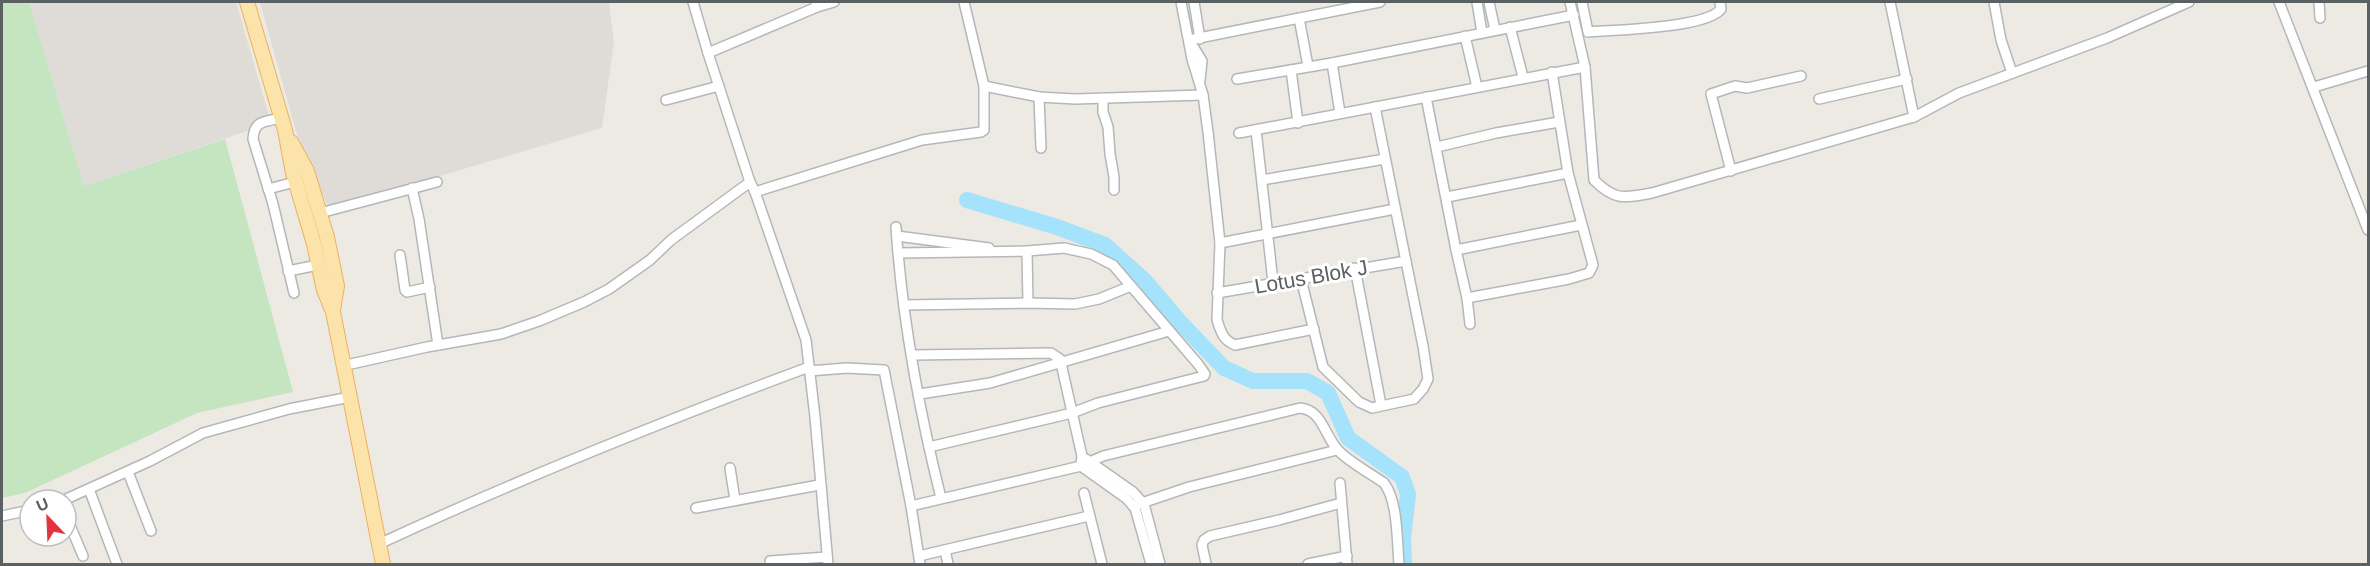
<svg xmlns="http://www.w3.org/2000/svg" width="2370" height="566" font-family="Helvetica,sans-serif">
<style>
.industrial{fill:#dfdcd8}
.green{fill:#c5e4c0}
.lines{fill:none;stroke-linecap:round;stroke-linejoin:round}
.river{stroke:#a5e2fc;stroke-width:16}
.street-casing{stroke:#b4b7ba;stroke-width:12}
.primary-casing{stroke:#ecb15e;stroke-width:16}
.street{stroke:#fff;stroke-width:9}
.primary{stroke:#fce3aa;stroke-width:14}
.labels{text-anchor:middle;stroke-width:6;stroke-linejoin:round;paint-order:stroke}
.street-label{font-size:21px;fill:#5b6063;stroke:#fff}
</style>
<rect width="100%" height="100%" fill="#edeae3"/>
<g class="industrial">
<path d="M29,2H236L271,123L84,186Z"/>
<path d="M260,2H609L614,42L602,128L329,209L299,142Z"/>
</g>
<path class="green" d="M2,2H29L84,186L225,139L293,392L197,413L25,493L2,498Z"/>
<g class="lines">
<path class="river" d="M967,200L1057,227L1105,245L1144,280L1180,322L1224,368L1253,381H1307L1328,393L1348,438L1402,477L1408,494L1403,538L1404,564"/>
<g class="street-casing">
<g id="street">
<path d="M693,2L708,53"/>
<path d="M1181,2L1192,59L1203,95L1208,132L1220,243L1217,320C1221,332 1223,340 1235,345L1314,329"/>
<path d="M1194,2L1200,39"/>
<path d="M1477,2L1482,33"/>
<path d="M1489,2L1495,30"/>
<path d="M1570,2L1585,67L1594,180C1615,201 1624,198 1652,193L1914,117L1959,93L2107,38L2189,2"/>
<path d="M1582,2L1588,32C1615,30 1707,28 1721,9L1720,2"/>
<path d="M1890,2L1914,117"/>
<path d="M1994,2L2001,40L2012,73"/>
<path d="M2279,2L2368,230"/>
<path d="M2319,2L2320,18"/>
<path d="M817,7L834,2"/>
<path d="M1299,18L1308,66"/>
<path d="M1510,27L1523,77"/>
<path d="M1465,36L1477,87"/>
<path d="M1189,40L1380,2"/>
<path d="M1191,43L1202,61L1200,80"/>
<path d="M1332,63L1340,113"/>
<path d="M1291,70L1298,123"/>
<path d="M1237,79L1332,63L1574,15"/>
<path d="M984,86L1039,97L1075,99L1203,95"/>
<path d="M2314,87L2368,71"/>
<path d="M1039,97L1041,148"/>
<path d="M1426,97L1456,250L1467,298L1470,324"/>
<path d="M1103,98V112L1108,127L1110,154L1114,177V190"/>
<path d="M1819,99L1907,79"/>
<path d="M666,100L719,86"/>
<path d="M281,118C265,122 254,120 253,139L273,204L294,293"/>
<path d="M1256,130L1273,282"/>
<path d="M1239,133L1585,67"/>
<path d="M1437,147L1496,133L1559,122"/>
<path d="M1731,171L1711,94L1735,86L1747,88L1801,76"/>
<path d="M1262,180L1385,159"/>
<path d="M750,182L755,192L806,340L815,417L828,564"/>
<path d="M412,188L419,219L438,345"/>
<path d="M268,189L295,182"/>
<path d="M755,192L922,140L981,132L984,130V86L964,2"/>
<path d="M1447,197L1568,173"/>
<path d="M320,213L437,182"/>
<path d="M896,227C902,318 919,410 941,498"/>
<path d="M897,236L989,248"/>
<path d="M1220,243L1395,209"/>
<path d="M1456,250L1581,225"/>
<path d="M899,253L1027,251L1028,303"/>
<path d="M400,255L405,290L407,292L430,287"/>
<path d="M1355,268L1381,405"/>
<path d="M288,271L318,265"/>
<path d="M1301,279L1323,367L1359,402L1372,408L1414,399L1423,389L1428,379L1423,346L1375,107"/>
<path d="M1217,293L1406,261"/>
<path d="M1467,298L1569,279L1589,273L1593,265L1568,173L1552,72"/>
<path d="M904,305L1028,303L1075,304L1099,299L1131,286"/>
<path d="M913,355L1051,353L1060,359L1082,456L1081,466"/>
<path d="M342,366L427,347L501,334L539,321L584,302L609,289L650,260L671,240L750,182L708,53L817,7L816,2"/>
<path d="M809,371L847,368L884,370L911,506L920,564"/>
<path d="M920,394L990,383L1169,331"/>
<path d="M929,447L1072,413L1098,403L1204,376L1205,374L1198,364L1113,265L1091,254L1064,248L1027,251"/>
<path d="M1086,459L1133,492L1144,504L1160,564"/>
<path d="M1081,466L1126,498L1135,508L1151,564"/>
<path d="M730,468L735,500"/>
<path d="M128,472L151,531"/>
<path d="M1340,483L1347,564"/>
<path d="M89,489L117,564"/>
<path d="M1084,493L1102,564"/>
<path d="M64,500L150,461L203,433L289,409L350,397"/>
<path d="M911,506L1081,466L1103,456L1300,408C1322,410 1324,434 1337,449C1347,461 1370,473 1384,483C1398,501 1397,541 1399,564"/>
<path d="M1133,506L1189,487L1337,450"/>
<path d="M696,508L819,485"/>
<path d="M2,516L30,510"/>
<path d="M66,516L83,556"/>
<path d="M379,544C519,479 664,421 809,367"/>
<path d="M945,550L948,564"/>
<path d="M919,556L1089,516"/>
<path d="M770,561L827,557"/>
<path d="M1206,564L1202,545L1204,540L1210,536L1279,520L1341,503"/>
<path d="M1308,564L1347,556"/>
</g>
</g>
<g class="primary-casing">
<g id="primary">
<path d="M247,2L285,130L293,173L314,244L324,290L333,312L383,564"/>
<path d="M291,142L307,171L327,237L337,286L333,310"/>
</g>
</g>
<use href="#street" class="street"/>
<use href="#primary" class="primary"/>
</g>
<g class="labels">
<g class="street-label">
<text transform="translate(1311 277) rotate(-10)" y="7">Lotus Blok J</text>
</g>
</g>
<rect width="2370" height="566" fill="none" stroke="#5b6063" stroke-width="6"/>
<g transform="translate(48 518) rotate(337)"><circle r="28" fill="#ffffff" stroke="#bdbfc1" stroke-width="1.5"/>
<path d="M0-4.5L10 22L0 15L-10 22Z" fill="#e2343f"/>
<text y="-9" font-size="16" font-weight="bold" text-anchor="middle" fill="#5b6063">U</text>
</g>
</svg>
